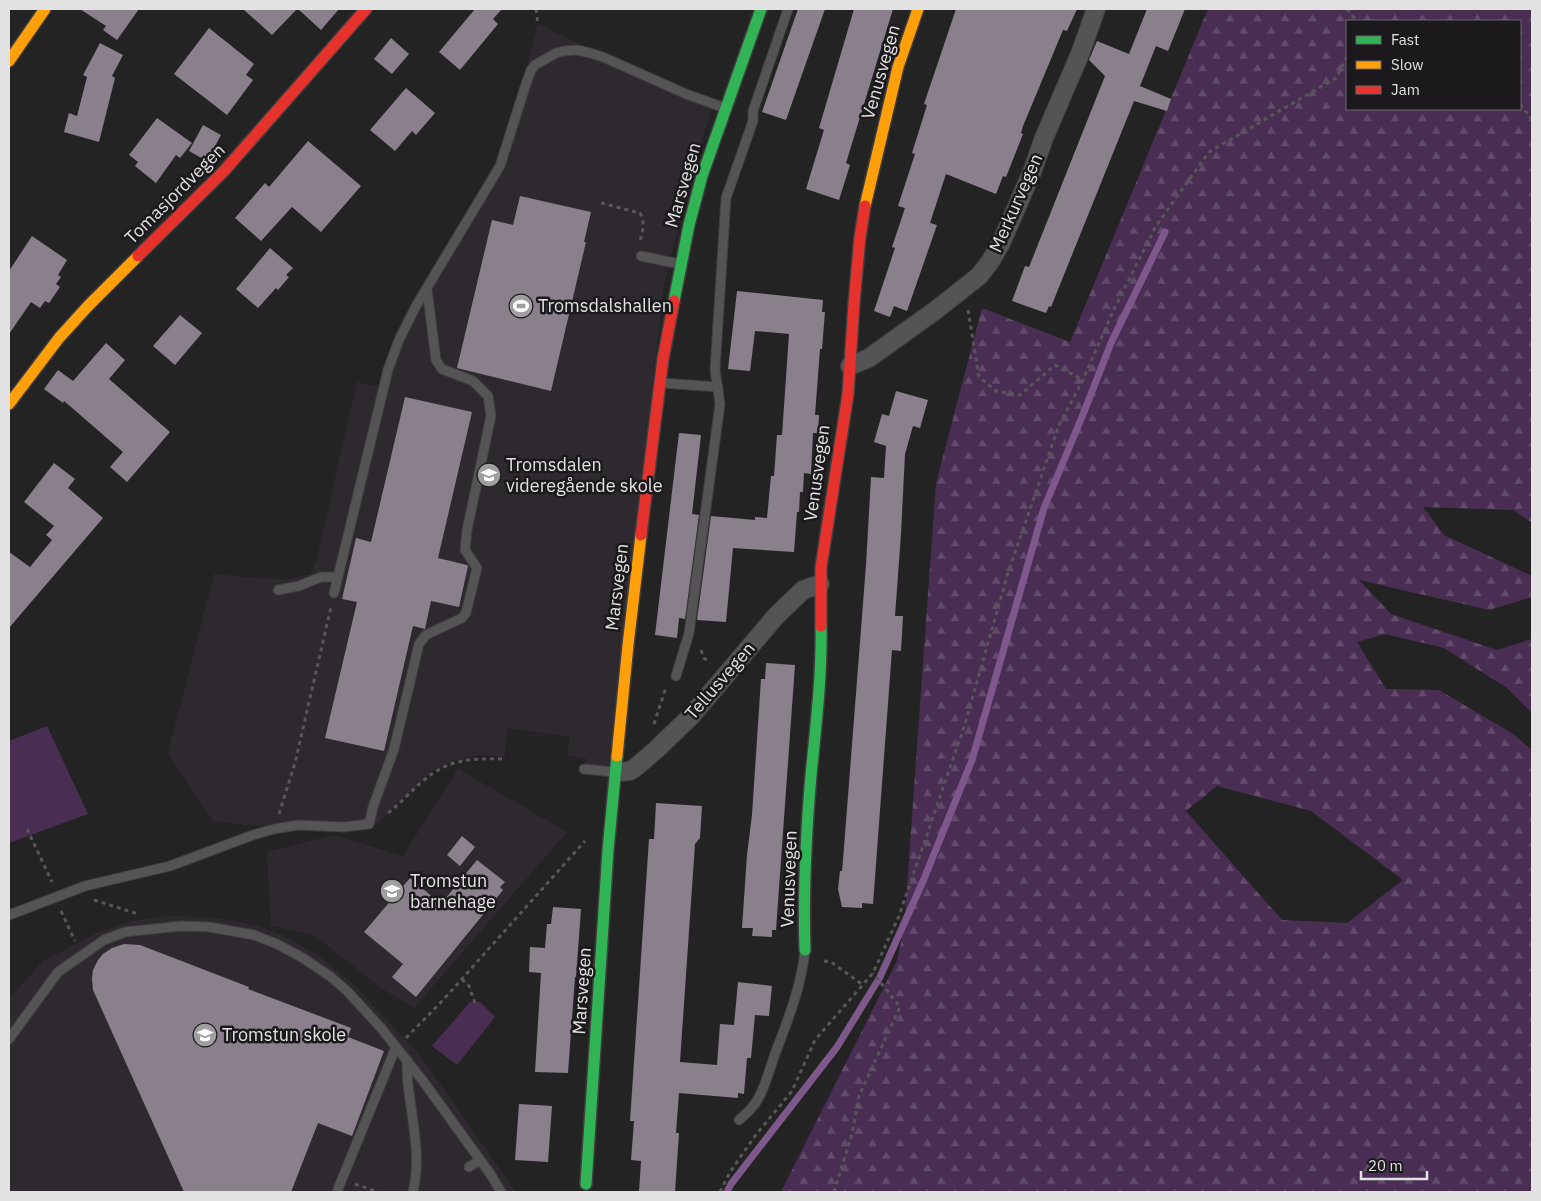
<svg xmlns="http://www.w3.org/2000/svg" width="1541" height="1201" font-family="'IBM Plex Sans',sans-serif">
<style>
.built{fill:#2e292f}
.grass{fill:#492d53}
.forest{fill:url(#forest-firs);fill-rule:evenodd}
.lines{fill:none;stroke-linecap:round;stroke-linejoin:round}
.stream{stroke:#7e588b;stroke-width:7}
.building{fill:#89808c}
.lane-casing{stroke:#3f3e3f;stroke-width:11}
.street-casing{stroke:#3f3e3f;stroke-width:20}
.fast-casing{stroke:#3f3e3f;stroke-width:14}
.slow-casing{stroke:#3f3e3f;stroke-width:14}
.jam-casing{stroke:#3f3e3f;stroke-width:14}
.path{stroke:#575757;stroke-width:3;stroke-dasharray:4 4;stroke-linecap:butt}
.lane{stroke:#545454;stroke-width:9}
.street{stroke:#545454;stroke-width:18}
.fast{stroke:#30b455;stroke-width:11}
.slow{stroke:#ff9f0a;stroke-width:11}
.jam{stroke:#e5322d;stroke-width:11}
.labels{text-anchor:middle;stroke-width:5;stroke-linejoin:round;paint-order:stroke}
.street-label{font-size:18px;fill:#e3e2e3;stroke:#1b191c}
.poi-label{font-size:18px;fill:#e3e2e3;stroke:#1b191c;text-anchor:start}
</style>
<defs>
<pattern id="forest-firs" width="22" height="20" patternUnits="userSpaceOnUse" patternTransform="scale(1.25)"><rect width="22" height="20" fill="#492d53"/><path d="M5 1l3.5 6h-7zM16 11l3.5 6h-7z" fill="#634b6c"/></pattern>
</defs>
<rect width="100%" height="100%" fill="#242324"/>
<g class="built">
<path d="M538,24L712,107L678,227L664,285L608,768L584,771L586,758L567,756L570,737L508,728L504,757L480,755L456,760L435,769L371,829L362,826L327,822L276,828L213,821L168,753L214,574L257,578L287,580L311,574L316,562L357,382L380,387L391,354L492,180L518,101Z"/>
<path d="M458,769L567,832L414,1008L381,988L314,935L271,926L267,852L333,835L403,856Z"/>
<path d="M184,916L217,918L259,926L282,935L319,956L355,986L419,1054L516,1192H9V999L43,961L97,933L133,921L157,917Z"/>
</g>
<g class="grass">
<path d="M47,726L88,814L9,843V741Z"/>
<path d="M470,1002H480L495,1017L457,1065L432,1046Z"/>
</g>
<path class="forest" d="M1208,9H1532V523L1513,510L1423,507L1444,535L1532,576V597L1489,610L1359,580L1391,614L1497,650L1532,639V713L1507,688L1444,648L1385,634L1357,642L1386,689L1439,690L1513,734L1532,750V1192H781L897,961L904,928L936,483L982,308L1070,342ZM1347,21H1520V109H1347ZM1217,786L1311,811L1403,880L1347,923L1282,920L1186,811Z"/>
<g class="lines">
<path class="stream" d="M727,1192L731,1184L837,1047L880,977L924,879L972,760L1044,508L1084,412L1111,343L1165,232"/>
</g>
<g class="building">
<path d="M80,9H139L117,40L103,30L106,26Z"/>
<path d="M243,9H297L272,35Z"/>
<path d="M298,9H339L321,30Z"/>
<path d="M475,9H502L493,19L498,24L460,70L439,52Z"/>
<path d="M798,9H825L786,120L762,112Z"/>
<path d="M854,9H893L846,163L850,165L839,200L806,189L824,130L819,128Z"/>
<path d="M956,9H1077L1067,31L1063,30L1023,126L1021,133L1023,134L1006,177L1003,176L996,194L946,174L930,223L937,225L907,311L894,306L890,317L874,311L895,248L892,247L905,208L898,206L915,154L912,153L927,105L924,104Z"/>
<path d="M1147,9H1185L1168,51L1156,46L1140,86L1171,99L1167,111L1134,101L1051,307L1049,306L1046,313L1012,301L1025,266L1029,267L1105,76L1089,60L1097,41L1129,54Z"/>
<path d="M209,28L254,64L246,75L253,80L227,115L174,74Z"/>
<path d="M391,38L409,54L392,74L374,59Z"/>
<path d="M100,43L123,55L112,76L115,78L99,142L64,132L69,113L77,116L87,77L83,75Z"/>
<path d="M406,88L435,113L416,135L412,131L395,151L370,130Z"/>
<path d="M157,118L192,143L180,158L176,155L156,183L135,166L138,162L129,155Z"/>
<path d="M203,125L221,135L207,161L189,151Z"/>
<path d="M308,141L361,186L321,232L292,207L261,241L235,218L265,183L269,187Z"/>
<path d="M520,196L591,212L584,242H586L551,391L457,368L492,220L513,225Z"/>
<path d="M32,236L67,260L58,275L61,277L56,284L60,287L49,303L45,301L40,308L31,302L9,334V271Z"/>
<path d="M270,248L293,268L286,275L289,277L278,290L276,288L258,308L236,289Z"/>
<path d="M737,291L823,300L822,312H825L822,349H820L815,415H819L818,433H813L811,474L804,473L803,492H800L799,512H797L794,552L733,548L726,622L697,620L711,516L755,520V517L767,518L771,476H774L777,435H782L789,334L755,331L750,371L728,369Z"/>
<path d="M180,315L202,333L175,365L153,346Z"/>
<path d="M106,343L125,360L109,379L170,432L127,482L110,467L123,452L64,401L63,403L44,389L58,370L73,381Z"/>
<path d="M896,391L928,400L920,428L913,426L905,454L901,534L895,616H903L901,651L892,650L873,904L862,903V908L842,907L838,889L840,871H842L843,860L866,565L871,477L884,478L886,446L874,442L882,414L889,416Z"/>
<path d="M405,397L472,412L438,558L467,565L468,566L459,607L431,601L425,629L413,626L384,751L325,738L357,602L342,599L356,538L371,542Z"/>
<path d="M679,433L701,435L692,514L699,515L685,619L679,618L677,638L655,635Z"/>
<path d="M54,463L75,479L68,488L103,518L9,628V552L30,567L52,540L46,535L54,526L24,502Z"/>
<path d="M766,663L795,665L776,930H772V937L752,936L753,928H742L747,855L752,815L761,679H765Z"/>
<path d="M656,803L702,806L700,838L695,844L680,1062L717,1065L720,1024L734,1025L738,982L772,986L769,1016L755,1015L751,1058H747L744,1094L738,1093V1098L679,1093L676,1133H679L675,1192H639L641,1161L631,1160L634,1121H630L649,839H654Z"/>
<path d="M462,836L475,847L460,866L447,855Z"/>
<path d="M477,860L505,882L500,887L503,890L416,997L392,977L403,964L364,932L410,878L441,904Z"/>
<path d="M553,907L581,909L576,977H575L568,1073L535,1072L541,973L529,972L530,947L545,948L547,924H551Z"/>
<path d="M124,944L140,945L249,987L248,989L351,1028L348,1037L384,1051L352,1136L318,1123L291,1192H184L93,990L92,979L93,970L98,960L103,954L112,948Z"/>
<path d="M519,1104L552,1106L548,1162L515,1160Z"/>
</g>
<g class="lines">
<g class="lane-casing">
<g id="lane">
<path d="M641,256L680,264"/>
<path d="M662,383L718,387"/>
<path d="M278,590L299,586L321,577H338"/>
<path d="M334,593L388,370L399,340L416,306L500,166L525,87L531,70L535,65L556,53L564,51L577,50L590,53L603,57L686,94L725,108"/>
<path d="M676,676L689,633L720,404L715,370L726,198L753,121V111L788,9"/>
<path d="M584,769L614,772"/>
<path d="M9,915L85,886L170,866L253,835L274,829L298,825L344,827L369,824L373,807L394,749L419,644L426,635L462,618L466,613L477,568L465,550L467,530L491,416L488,396L473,381L442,369L436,360L427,289"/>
<path d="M9,1039L58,972L104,940L125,932L181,926L209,927L254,935L277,944L303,958L331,977L348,992L381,1028L423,1081L491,1175L501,1192"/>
<path d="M407,1060C407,1071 407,1081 409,1092C413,1125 421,1158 413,1192"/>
<path d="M739,1120C747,1113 754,1107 759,1097C766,1084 770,1068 775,1054C788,1020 801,987 805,951"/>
<path d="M469,1167L480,1160"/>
<path d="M338,1192V1189L396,1047"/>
</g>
</g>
<g class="street-casing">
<g id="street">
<path d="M850,366L869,358L936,310L979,276L990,262L1001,243L1032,172L1044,138L1080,54L1096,9"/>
<path d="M617,772L630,771L636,767L657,749L692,715L776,616L803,590L820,584"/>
</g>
</g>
<g class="fast-casing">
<g id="fast">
<path d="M674,301L689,225L702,176L761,9"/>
<path d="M805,950C803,891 806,833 811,775C816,725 822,676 821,626"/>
<path d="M586,1184L608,850L617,756"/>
</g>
</g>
<g class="slow-casing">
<g id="slow">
<path d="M9,61L45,9"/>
<path d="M865,206L898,67L918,9"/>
<path d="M9,404L59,338L88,306L138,256"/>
<path d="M617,756L628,645L641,535"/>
</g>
</g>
<g class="jam-casing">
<g id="jam">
<path d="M138,256L224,171L366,9"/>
<path d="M641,535L663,359L674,301"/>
<path d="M821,626V567L848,394L854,303L860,237L865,206"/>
</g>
</g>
<g class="path">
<path d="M536,9L538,24"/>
<path d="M1347,9L1357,21"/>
<path d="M1520,104L1532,120"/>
<path d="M601,203L640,213C645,222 643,231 640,241"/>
<path d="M968,310L979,377L996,391L1020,395L1055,365L1083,380"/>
<path d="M701,650L704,658L710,663"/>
<path d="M654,724L666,687"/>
<path d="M388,813C401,803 411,791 423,781C448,759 472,758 504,759"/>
<path d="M279,814L295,763L331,607"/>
<path d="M27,829L52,882"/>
<path d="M94,900L138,914"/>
<path d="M61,911L75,941"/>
<path d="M824,961L831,962L863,985"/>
<path d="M462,979L469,986L475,1003"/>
<path d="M406,1038L444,999L585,841"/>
<path d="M355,1184L378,1192"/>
<path d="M720,1192L730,1172L755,1136L792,1091L815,1040L873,973L899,916L964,727L1008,573L1059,425L1083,380L1114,309L1156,226L1209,152L1336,78L1347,57"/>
<path d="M834,1192L852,1134L859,1096L900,1007L873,973"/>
</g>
<use href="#lane" class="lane"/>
<use href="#street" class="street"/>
<use href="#fast" class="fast"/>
<use href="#slow" class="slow"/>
<use href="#jam" class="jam"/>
</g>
<defs>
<g id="stadium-disc" transform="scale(1.25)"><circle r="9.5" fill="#a09fa0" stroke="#1b191c"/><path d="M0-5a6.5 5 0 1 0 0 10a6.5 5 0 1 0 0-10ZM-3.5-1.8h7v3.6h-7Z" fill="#fff"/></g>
<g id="school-disc" transform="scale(1.25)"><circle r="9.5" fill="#a09fa0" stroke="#1b191c"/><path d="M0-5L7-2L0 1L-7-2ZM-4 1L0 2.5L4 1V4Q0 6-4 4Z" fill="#fff"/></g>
</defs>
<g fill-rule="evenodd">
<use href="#stadium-disc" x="521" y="306"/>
<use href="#school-disc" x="489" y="475"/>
<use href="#school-disc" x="392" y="891"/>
<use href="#school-disc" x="205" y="1035"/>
</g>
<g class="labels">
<g class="street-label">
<text transform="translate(881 72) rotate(-74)" y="6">Venusvegen</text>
<text transform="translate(683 185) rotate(-74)" y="6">Marsvegen</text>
<text transform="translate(175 194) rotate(-45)" y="6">Tomasjordvegen</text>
<text transform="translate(1016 203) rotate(-66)" y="6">Merkurvegen</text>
<text transform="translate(817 473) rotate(-82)" y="6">Venusvegen</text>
<text transform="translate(617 587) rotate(-83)" y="6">Marsvegen</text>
<text transform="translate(720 681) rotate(-49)" y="6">Tellusvegen</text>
<text transform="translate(789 879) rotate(-88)" y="6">Venusvegen</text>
<text transform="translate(582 991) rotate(-86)" y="6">Marsvegen</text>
</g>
<g class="poi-label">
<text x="538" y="312">Tromsdalshallen</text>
<text x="506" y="471">Tromsdalen<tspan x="506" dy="21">videregående skole</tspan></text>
<text x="410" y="887">Tromstun<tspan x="410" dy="21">barnehage</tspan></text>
<text x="222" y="1041">Tromstun skole</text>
</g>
</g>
<rect width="1541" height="1201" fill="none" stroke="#e3e2e3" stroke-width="20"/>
<rect x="1346" y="20" width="175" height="90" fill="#1b191c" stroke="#6b696c"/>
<rect x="1356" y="36" width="25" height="8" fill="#30b455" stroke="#6b696c"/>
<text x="1391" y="45" font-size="15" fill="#e3e2e3">Fast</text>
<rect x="1356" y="61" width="25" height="8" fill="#ff9f0a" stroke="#6b696c"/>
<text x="1391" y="70" font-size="15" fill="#e3e2e3">Slow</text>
<rect x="1356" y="86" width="25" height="8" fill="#e5322d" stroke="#6b696c"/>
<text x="1391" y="95" font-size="15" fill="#e3e2e3">Jam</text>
<path d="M1361 1171v8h66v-8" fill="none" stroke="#e3e2e3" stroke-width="2.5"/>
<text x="1368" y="1171" font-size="15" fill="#e3e2e3" stroke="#1b191c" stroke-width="4" paint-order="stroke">20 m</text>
</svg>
